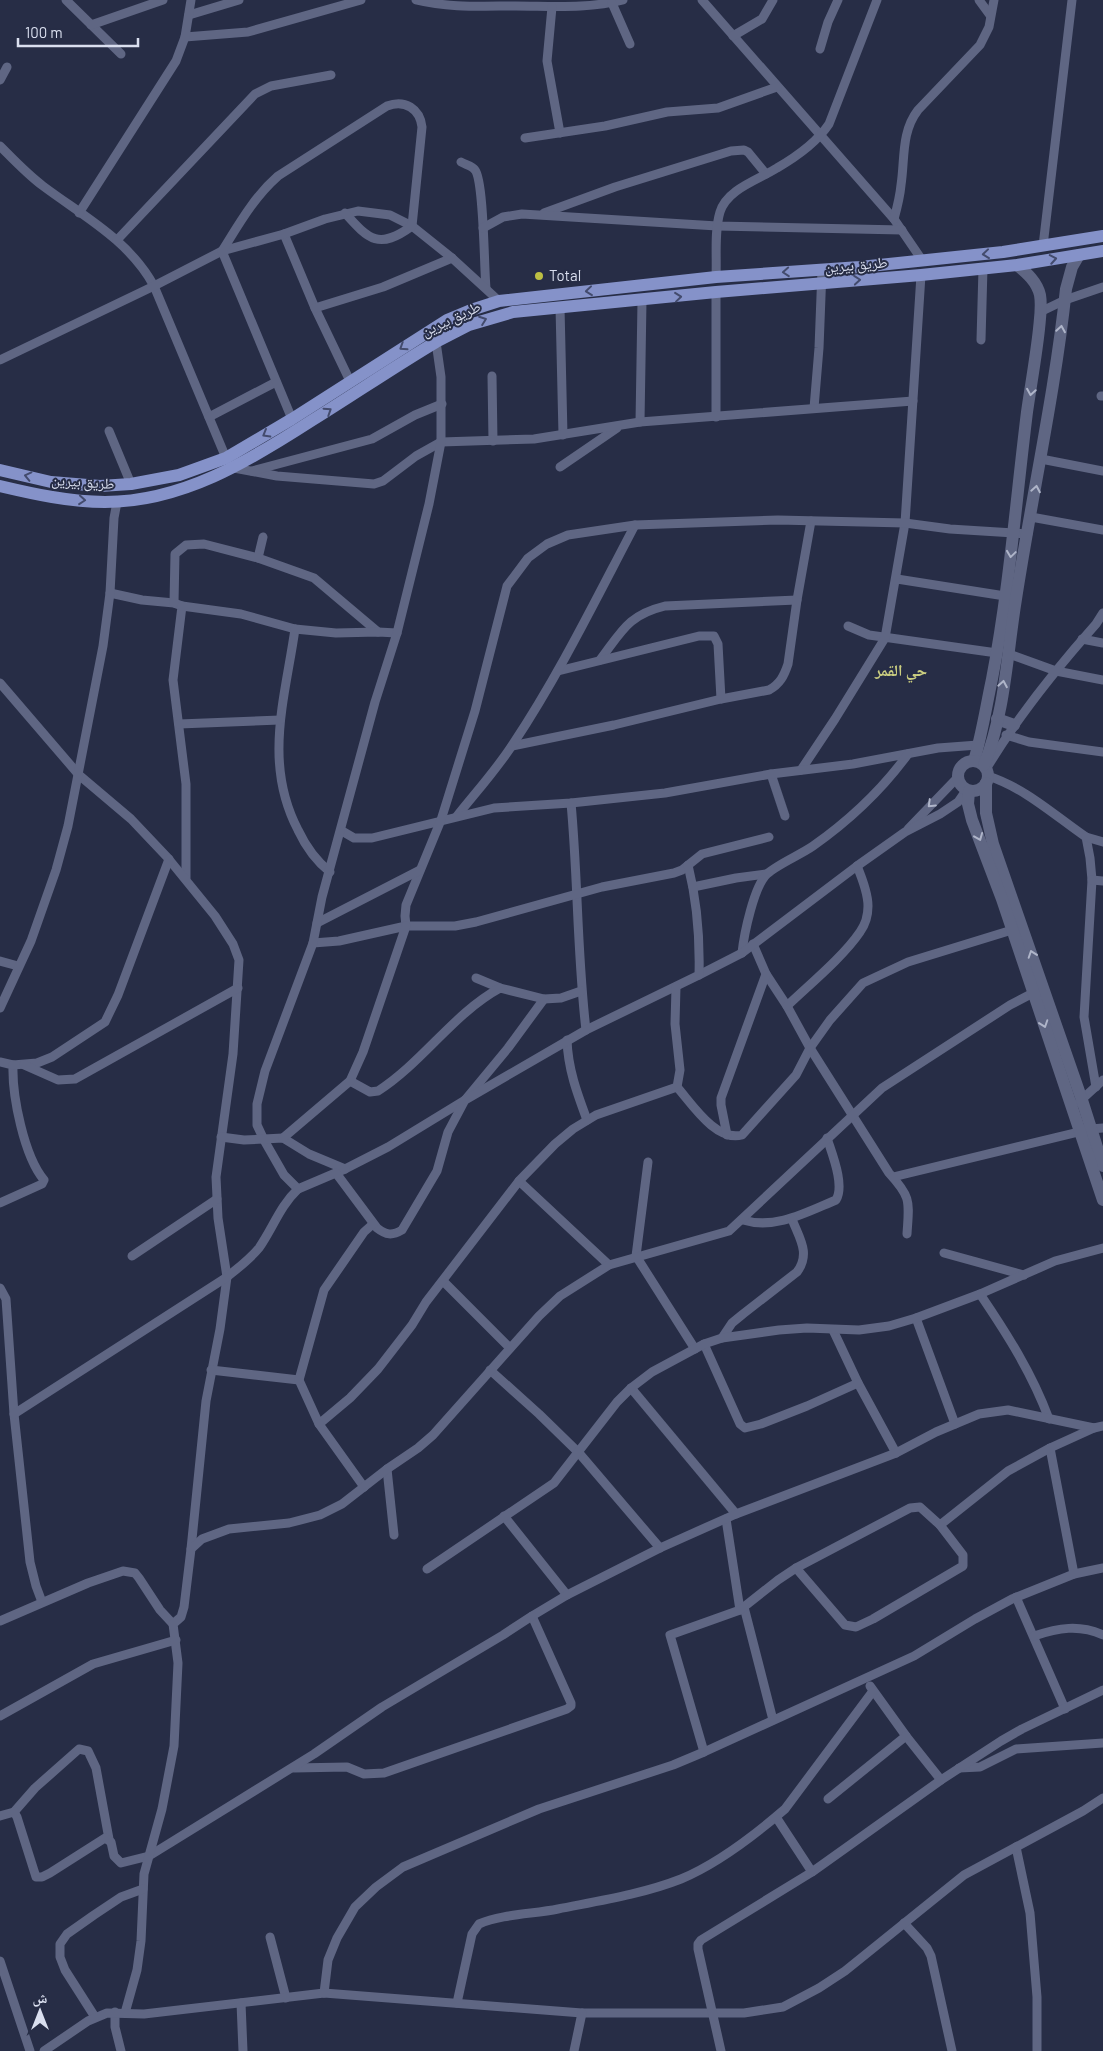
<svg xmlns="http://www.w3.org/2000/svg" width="1103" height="2051" font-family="Barlow,'Noto Naskh Arabic',sans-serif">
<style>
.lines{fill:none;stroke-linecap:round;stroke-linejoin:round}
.street{stroke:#5f6683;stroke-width:9}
.secondary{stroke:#5f6683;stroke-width:12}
.primary{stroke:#8592c9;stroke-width:12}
.oneway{stroke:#434b6d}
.oneway2{stroke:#afb5c9}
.poi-dot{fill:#bdbf43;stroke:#272d46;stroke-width:2}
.labels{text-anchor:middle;stroke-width:4;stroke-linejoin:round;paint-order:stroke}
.street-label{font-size:15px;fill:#dadfef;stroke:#272d46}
.poi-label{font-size:15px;fill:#dadfef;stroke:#272d46;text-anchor:start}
.neighbourhood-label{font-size:16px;font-weight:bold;fill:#cbce80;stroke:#272d46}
</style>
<rect width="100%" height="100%" fill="#272d46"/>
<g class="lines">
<g class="street">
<path d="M66,0L121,54"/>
<path d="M416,0C449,8 482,6 516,6C551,6 589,9 623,0"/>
<path d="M702,0L894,219L922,260"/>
<path d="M979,0L990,15"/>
<path d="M612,3L630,44"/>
<path d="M552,7L547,61L560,133"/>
<path d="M189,15L239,0"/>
<path d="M91,25L163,0"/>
<path d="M733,36L762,19L773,0"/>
<path d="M185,37L248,32L361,0"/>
<path d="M820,49L828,22L838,0"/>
<path d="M0,80L7,67"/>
<path d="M525,138L605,126L667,112L718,108L777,87"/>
<path d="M0,146C14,160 27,174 43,186C83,216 129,240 154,286L226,458"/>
<path d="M461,162C466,165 472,166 475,170C484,181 484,268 486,288"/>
<path d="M79,213L176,61L185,37L191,0"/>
<path d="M544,213L615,187L731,151L744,150L748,152L766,174"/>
<path d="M894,219C897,208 900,196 901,185C905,159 901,132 918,110L980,45L989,27L994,0"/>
<path d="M483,228L503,217L522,214L717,226L902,230"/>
<path d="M284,234L315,308L350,381"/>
<path d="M117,240L255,94L271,86L331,75"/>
<path d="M1043,246L1072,0"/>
<path d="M716,277C717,256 714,232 720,212C727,189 758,180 777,168C796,157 817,142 829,124L877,0"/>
<path d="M560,307L563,435"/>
<path d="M315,308L383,287L452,258"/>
<path d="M1040,312L1065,300L1103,287"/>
<path d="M981,340L983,268"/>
<path d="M0,360L154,286L222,251L284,234L325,219L358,211L390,215L412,226L452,258L499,301"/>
<path d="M492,376L493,441"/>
<path d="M1101,396H1103"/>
<path d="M814,408L819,348L822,270"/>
<path d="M209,417L276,382"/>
<path d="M716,417V292"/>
<path d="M292,419L222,251C239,224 254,197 278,176L387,106C405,99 420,109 422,127L412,226C379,250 369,240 345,213"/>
<path d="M640,422L642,301"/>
<path d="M109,431L131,484"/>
<path d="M1041,459L1103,471"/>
<path d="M560,467L617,428"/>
<path d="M234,468L277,476L374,484L383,481L416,456L441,442L534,439L640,422L913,401"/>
<path d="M252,471L372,439L415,415L442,404"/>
<path d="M1031,517L1103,530"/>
<path d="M258,558L263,537"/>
<path d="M897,579L1005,596"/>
<path d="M110,593L142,600L174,603L182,606L173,680L186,784V878"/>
<path d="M174,603L175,554L186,545L204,544L258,558L314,578L378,632"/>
<path d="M182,606L241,614L295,629L336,633L378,632L397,633"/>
<path d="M848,626L869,635L997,653"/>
<path d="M295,629C285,699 263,763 298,830C306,847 315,860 330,872"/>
<path d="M1082,639L1103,643"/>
<path d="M1009,654L1056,671L1103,680"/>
<path d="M600,660C622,631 628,615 665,606L797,600"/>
<path d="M558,671L699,636H714L718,644L721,699"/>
<path d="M0,683L79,775L131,819L167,857L215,916L233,944L239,960L233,1054L216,1177L218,1218L227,1277L220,1329L206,1401L191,1549"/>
<path d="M179,724L280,720"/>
<path d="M1006,735L1029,742L1103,752"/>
<path d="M512,746L614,725L721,699L769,690C780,684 784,676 788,664L797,600L811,521"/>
<path d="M988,766C1019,715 1056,669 1096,624L1103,613"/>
<path d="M801,770L835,719L885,638L905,523L921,275"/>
<path d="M771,774L785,816"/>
<path d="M988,776C1025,788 1054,815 1086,837L1090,858L1092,880L1084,1017L1096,1087"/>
<path d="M571,803C578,878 577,954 586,1030"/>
<path d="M457,816C476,792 497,769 513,744C559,675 596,599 635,525"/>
<path d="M908,829L959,776"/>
<path d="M342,831L354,838H372L494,808L571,803L665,793L771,774L853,764L938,748L978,745"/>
<path d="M769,837L702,854L682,870L674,873L602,887L476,922L455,926H406L405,916L406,905L441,820L475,711L507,586L528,558L547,544L568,535L635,525L778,520L905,523L950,529L1028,534"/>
<path d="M1086,837L1103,842"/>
<path d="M1092,880L1103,881"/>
<path d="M693,887L736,878L766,874"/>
<path d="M317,923L420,870"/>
<path d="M313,943L339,941L406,926"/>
<path d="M753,944L766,974L787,1006L810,1048L889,1173C912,1198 909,1202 907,1234"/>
<path d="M742,953C744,934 754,886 767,874C778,864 800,855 813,846C850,820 881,791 908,754"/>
<path d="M0,961L18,966"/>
<path d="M699,975L742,953L857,866L905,832L940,814L958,802L967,789"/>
<path d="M476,978L500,988"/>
<path d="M544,999L561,998L581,991"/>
<path d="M787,1006C810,984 843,957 860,932C865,925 868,915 868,906C868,893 862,878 857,866"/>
<path d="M0,1008L31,941L56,870L68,826L103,646L110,593L114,518L117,502"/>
<path d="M567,1040C568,1069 577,1093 587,1120"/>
<path d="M0,1062L13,1065C12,1096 24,1156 44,1180L42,1184L0,1203"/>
<path d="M13,1065L37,1063L52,1057L105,1022L118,995L169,859"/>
<path d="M24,1065L58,1080L75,1079L238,988"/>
<path d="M350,1081L370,1092L378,1091C422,1063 454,1013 500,988L544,999L508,1048L465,1100L388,1147L345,1169L298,1189L284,1175L264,1140L257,1125V1104L265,1071L313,943L322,897L375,702L397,633L429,504L441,442V377L436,342"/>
<path d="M677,1087C692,1104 716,1142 742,1135L796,1075L810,1048L830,1020L863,983L908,962L1012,930"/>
<path d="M1079,1102L1103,1080"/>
<path d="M727,1135L721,1105V1098L766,974"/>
<path d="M221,1137L244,1140L283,1138L309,1154L345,1169"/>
<path d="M283,1138L350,1081L363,1052L406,926"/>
<path d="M648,1162L636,1256L695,1349"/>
<path d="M336,1173L377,1228C386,1235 392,1236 402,1230L437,1171L448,1132L465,1100L586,1030L699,975C700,938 697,901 688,865"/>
<path d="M893,1177L1091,1129L1103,1128"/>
<path d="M519,1181L609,1265"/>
<path d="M743,1220C775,1230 807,1212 836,1200C845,1185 832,1154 827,1138"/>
<path d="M944,1253L1024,1275"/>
<path d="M132,1256L217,1199"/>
<path d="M443,1281L510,1348"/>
<path d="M0,1288L6,1299L14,1414L30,1562L36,1586L42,1602"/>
<path d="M980,1294C1007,1334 1032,1373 1049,1419"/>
<path d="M916,1318L955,1424"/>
<path d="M833,1330L858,1383L896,1453"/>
<path d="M722,1338L732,1323L743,1314L797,1272C811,1253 799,1238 792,1219"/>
<path d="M704,1344L740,1424L745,1428L761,1424L807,1406L858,1383"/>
<path d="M211,1370L299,1380L319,1424L350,1398L378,1369L412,1325L426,1302L519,1181L555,1144L573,1129L596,1115L677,1087L680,1070L675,1024L676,987"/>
<path d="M490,1370L539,1414L579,1453L660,1548"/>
<path d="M299,1380L324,1290L364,1232L373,1224"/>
<path d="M631,1388L736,1514"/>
<path d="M14,1414L227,1277C238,1268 250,1259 259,1248C273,1228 280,1206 298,1189"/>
<path d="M319,1424L364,1487"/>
<path d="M1050,1448L1074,1574"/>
<path d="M387,1469L394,1535"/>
<path d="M504,1516L567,1595"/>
<path d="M726,1519L740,1610"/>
<path d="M796,1568L845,1625L856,1627L873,1619L963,1566V1555L940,1525"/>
<path d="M427,1569L554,1483L617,1402L631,1388L652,1372L704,1344L722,1338L779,1330L807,1328L859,1330L889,1326L916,1318L980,1294L1055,1261L1103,1248"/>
<path d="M1016,1597L1065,1709"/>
<path d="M744,1607L773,1720"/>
<path d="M0,1621L88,1583L123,1571L135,1573L139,1578L160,1610L173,1624"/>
<path d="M1034,1636C1058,1628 1079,1624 1103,1635"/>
<path d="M870,1686L906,1736L941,1780"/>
<path d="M0,1716L93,1664L176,1640"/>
<path d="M704,1752L670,1635L740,1610L778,1580L796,1568L910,1508L920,1507L940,1525L1008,1471L1050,1448L1094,1428"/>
<path d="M294,1768L347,1767L364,1774L384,1773L567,1709L571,1706V1703L532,1616"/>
<path d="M959,1768L980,1767L1016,1749L1103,1743"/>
<path d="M828,1799L906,1736"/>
<path d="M14,1812L35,1788L79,1749L88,1751L96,1768L109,1839"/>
<path d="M0,1816L14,1812L17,1817L36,1877H42L50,1873L105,1838L111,1842L114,1856L121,1863L149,1856L314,1754L382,1707L503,1635L532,1616L567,1595L660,1548L736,1514L896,1453L936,1432L979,1414L1008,1410L1094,1428L1103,1426"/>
<path d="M776,1817L812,1872"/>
<path d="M1016,1847L1030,1913L1037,1997V2051"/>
<path d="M904,1923L927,1948L931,1956L952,2051"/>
<path d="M270,1937L286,1998"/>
<path d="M0,1961L30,2051"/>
<path d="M324,1993L328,1960L337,1938L355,1907L376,1887L403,1867L539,1809L673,1765L704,1752L914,1656L975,1619L1012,1599L1074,1574L1103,1568"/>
<path d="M241,2003L243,2051"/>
<path d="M457,2003L472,1934L479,1924C502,1914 534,1914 558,1909C598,1901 643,1894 681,1879C717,1864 756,1834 785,1809L873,1691"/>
<path d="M115,2012V2027L121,2051"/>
<path d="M125,2013L137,1970L141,1941L144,1874L162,1809L174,1746L178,1663L173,1624L181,1617L184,1607L191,1549L202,1539L229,1529L289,1523L320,1515L342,1504L387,1469L418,1448L433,1435L539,1316L560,1296L609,1265L729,1231L882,1088L1010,1005L1033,993"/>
<path d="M95,2017L65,1970L60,1957V1944L67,1934L94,1915L121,1897L143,1889"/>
<path d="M44,2051L88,2021L107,2013L144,2014L324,1993L582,2013H744L783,2007L819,1988L845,1971L964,1875L1083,1811L1103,1798"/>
<path d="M574,2051L582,2013"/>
<path d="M721,2051L698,1949V1944L701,1940L812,1872L941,1780L1001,1741L1022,1729L1103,1690"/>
</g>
<g class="secondary">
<path d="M997,719L1014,725"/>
<path d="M974,761C982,734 986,707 992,679C1009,591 1016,501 1027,412C1031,384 1036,357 1039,329C1040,318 1042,306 1040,295C1037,282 1027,273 1017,265"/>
<circle cx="973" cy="776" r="15"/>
<path d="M984,765C1005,713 1007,654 1016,599C1032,495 1055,393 1066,289L1072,267L1079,255"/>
<path d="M986,783V813L993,844L1082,1100L1103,1166"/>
<path d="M969,791L968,804L972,820L1002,899L1103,1200"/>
</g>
<g class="primary">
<path d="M0,470L51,482L100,486L131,484L179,475L226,458L292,419L447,320L471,310L499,301L716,277L860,267L1003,252L1103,236"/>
<path d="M0,486C34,494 70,502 105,502C182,502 249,461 311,421C353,395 394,367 436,342L469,325L513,312L716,292L921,275L1017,265L1103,251"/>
</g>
</g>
<defs><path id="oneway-chevron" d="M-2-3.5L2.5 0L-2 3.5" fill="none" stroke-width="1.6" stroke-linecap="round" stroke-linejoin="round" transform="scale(1.25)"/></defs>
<g class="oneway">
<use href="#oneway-chevron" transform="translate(986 254) rotate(174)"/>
<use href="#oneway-chevron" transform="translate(1053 259) rotate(-10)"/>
<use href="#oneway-chevron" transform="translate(786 272) rotate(176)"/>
<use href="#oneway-chevron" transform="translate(857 280) rotate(-5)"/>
<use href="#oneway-chevron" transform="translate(589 291) rotate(174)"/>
<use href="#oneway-chevron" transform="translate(678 297) rotate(-6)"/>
<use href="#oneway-chevron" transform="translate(483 320) rotate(-20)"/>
<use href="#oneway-chevron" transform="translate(403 347) rotate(147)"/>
<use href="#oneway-chevron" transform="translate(328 411) rotate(-33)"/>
<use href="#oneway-chevron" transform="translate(266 434) rotate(150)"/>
<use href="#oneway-chevron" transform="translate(28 476) rotate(-167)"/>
<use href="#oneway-chevron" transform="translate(82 500) rotate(5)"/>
</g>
<g class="oneway2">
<use href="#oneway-chevron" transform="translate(1061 329) rotate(-81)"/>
<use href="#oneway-chevron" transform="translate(1031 392) rotate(99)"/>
<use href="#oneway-chevron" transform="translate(1036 489) rotate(-80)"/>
<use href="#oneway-chevron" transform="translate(1011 554) rotate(98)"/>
<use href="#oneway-chevron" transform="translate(1003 684) rotate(-80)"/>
<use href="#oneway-chevron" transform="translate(931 804) rotate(136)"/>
<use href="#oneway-chevron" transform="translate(979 837) rotate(68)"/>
<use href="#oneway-chevron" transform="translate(1032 954) rotate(-109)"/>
<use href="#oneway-chevron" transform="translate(1044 1024) rotate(71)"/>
</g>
<circle class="poi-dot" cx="539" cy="276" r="5"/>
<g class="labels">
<g class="street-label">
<text transform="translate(856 265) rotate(-5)" y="5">طريق بيرين</text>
<text transform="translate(451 319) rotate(-25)" y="5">طريق بيرين</text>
<text transform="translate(83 482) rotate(4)" y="5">طريق بيرين</text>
</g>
<g class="poi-label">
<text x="549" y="281">Total</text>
</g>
<g class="neighbourhood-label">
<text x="901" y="676">حي القمر</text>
</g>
</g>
<g transform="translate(40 2011)" stroke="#272d46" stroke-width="4" paint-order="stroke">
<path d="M0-4L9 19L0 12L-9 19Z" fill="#dadfef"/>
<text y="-8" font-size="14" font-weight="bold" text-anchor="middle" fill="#dadfef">ش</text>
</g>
<path d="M18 38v8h120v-8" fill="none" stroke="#dadfef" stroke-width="2.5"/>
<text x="25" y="38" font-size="15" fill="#dadfef" stroke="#272d46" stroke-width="4" paint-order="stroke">100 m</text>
</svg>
